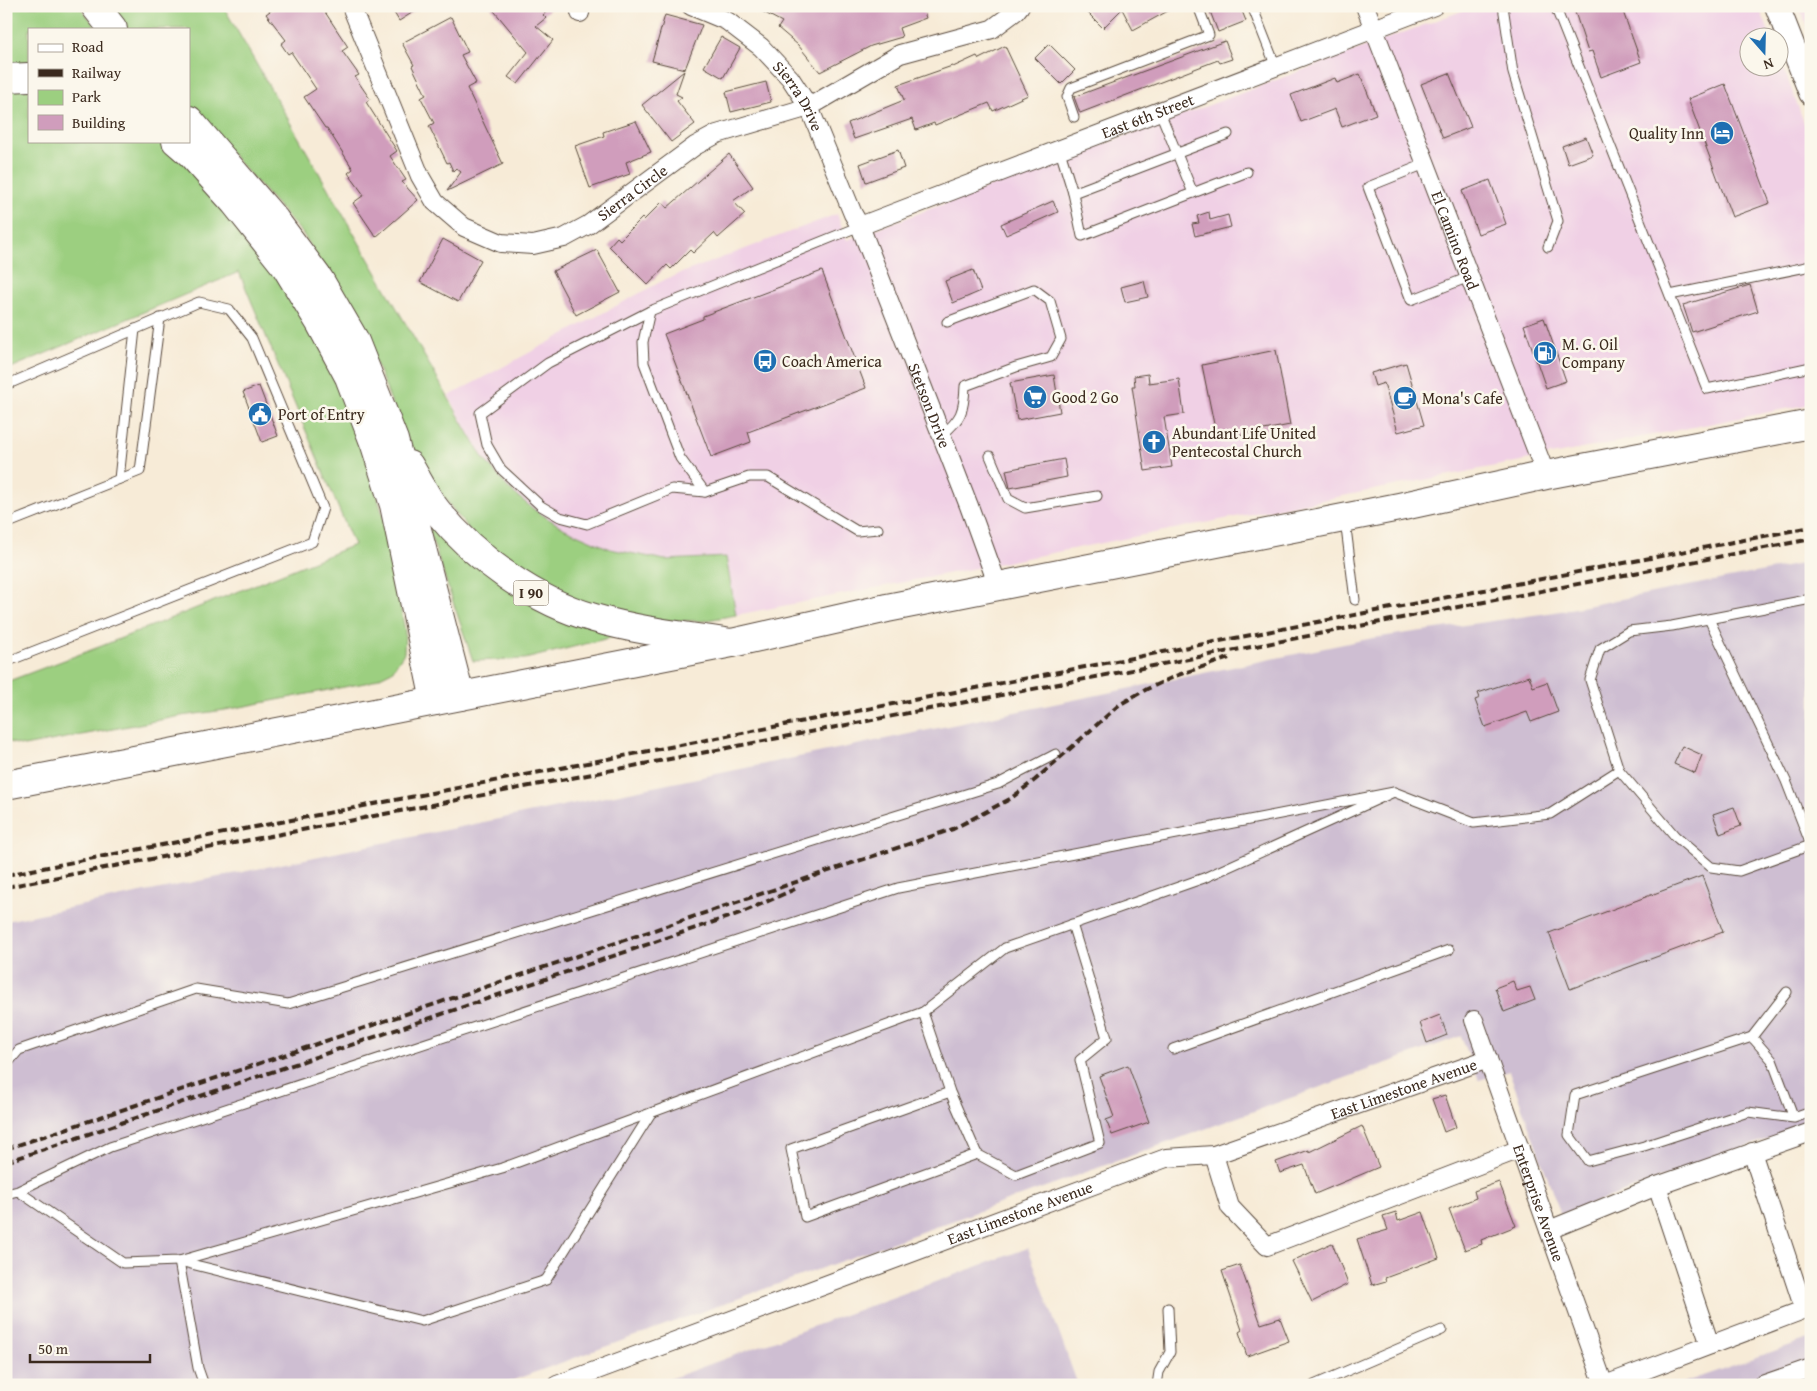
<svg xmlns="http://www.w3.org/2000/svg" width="1817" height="1391" font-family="'Gentium Book Plus',serif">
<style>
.built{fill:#f0d0e5}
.industrial{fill:#cebed2}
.green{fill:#9ccf80;stroke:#6c7c4f}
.building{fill:#d09dbc}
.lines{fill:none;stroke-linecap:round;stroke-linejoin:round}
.lane-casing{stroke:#57473a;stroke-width:11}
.street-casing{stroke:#57473a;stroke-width:20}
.secondary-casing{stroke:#57473a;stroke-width:26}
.primary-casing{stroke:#57473a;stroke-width:30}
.highway-casing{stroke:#57473a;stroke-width:30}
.lane{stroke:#fff;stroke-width:9}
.street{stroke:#fff;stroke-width:18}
.secondary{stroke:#fff;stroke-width:24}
.primary{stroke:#fff;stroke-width:28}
.highway{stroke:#fff;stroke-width:28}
.rail{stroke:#3b2a1e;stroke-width:4;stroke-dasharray:8 4;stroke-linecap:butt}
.labels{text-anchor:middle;stroke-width:5;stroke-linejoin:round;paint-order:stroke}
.shield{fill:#fbf7ec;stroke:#75685c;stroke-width:1}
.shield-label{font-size:15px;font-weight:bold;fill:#3b2a1e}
.street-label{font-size:16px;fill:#3b2a1e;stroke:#fbf7ec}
.poi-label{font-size:16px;fill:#3b2a1e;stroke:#fbf7ec;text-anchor:start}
</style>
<rect width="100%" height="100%" fill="#fbf7ec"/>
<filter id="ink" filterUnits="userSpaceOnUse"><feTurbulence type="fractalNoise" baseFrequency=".02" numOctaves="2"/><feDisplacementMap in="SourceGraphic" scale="10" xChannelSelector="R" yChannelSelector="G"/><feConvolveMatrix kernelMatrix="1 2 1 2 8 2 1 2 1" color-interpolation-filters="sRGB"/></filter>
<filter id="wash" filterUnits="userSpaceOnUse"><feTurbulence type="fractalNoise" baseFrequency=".0096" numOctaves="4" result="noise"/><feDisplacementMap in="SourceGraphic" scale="20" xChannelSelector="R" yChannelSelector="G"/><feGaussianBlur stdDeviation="1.12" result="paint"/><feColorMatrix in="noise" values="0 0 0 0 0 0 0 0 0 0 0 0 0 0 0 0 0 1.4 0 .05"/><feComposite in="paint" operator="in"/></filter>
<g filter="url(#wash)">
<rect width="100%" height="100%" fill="#f7ebd7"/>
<g class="built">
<path d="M1475,6H1759L1771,37L1750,38V68H1780V59L1811,141V404L736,615L726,557L665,560L610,549L565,529L536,511L510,490L483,458L449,396L666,279L837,214L847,240Z"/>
<path d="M1799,6H1811V37Z"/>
</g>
<g class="industrial">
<path d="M1811,562V1123L1561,1215L1509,1071L1479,1080L1461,1036L500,1385H6V921L1373,638L1555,612Z"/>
<path d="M1028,1248L1078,1385H653Z"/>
<path d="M1811,1338V1385H1677Z"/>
</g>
<g class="green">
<path d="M6,6H79L98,29H29V66L6,67Z"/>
<path d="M102,6H223L483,458L510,490L536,511L565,529L610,549L665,560L726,557L736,615L702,621L654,620L597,609L540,586L485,550L415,461L365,336L303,234L189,106V29H120Z"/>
<path d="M6,86H29V141H161L179,156L264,254L333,367L362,443L383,516L405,631L404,653L392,671L370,682L225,710L181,716L24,746L6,741V682L99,647L354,545L239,272L6,370Z"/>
<path d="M418,498L611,632L613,637L525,659L473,661Z"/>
</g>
<g id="blocks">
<g class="building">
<path d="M277,6H321L348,47L342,51L359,75L355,77L370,99L366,102L397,151L390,156L406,180L402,182L418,200L376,237L353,203L364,195L348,173L353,169L327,128H325L304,97L316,89L291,52L288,54L281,44L286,40L266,14Z"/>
<path d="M390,6H423L399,21Z"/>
<path d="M490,6H553L543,15L546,18L536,26L553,40L518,84L508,77L528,52Z"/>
<path d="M752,6H922L926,18L899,28L902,37L871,46L820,72L798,45L778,28L782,22Z"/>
<path d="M1081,6H1177L1133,30L1122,9L1103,28Z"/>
<path d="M1208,6H1240L1246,21L1218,32Z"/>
<path d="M1573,6H1621L1641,62L1601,77L1592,51L1588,52Z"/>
<path d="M665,15L702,25L685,69L652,61Z"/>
<path d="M451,17L468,52L461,55L476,83L467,88L503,164L447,191L461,172L456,168L453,171L449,162L447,163L429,126L434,123L421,98L426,95L412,66L414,65L402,43Z"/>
<path d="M721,37L740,48L723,78L704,67Z"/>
<path d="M1225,41L1232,59L1220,63L1218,60L1080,113L1074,97Z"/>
<path d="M1049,44L1075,70L1061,84L1035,58Z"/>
<path d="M1005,46L1028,95L993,111L989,103L935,125L934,123L916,130L912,119L854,139L848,123L904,100L898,85L952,66L953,67L977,56L979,59Z"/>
<path d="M684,71L676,94L682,97L677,101L695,124L671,142L642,105Z"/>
<path d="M1449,73L1471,127L1443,138L1421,84Z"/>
<path d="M1360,74L1376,114L1342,127L1335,109L1301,122L1291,95L1335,78L1337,83Z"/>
<path d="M766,82L771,102L731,112L726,92Z"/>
<path d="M1725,84L1770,203L1732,217L1688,99Z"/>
<path d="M636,121L651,152L626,162L630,174L590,188L575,146L604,136L603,132Z"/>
<path d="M1586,137L1593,155L1568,164L1562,146Z"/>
<path d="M898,150L904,168L866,182L860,164Z"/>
<path d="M729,154L753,187L733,201L745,214L718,238L714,233L693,253L690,250L671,269L667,265L648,285L609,246L617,237L620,240L642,218L644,220L662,202L667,208Z"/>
<path d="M1490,180L1506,224L1478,234L1462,191Z"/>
<path d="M1053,201L1058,212L1006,235L1001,224Z"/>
<path d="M1209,212L1210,220L1228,215L1231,227L1195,236L1192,224L1199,223L1197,216Z"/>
<path d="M443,239L481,260L458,302L420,282Z"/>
<path d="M597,250L620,292L576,315L553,271Z"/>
<path d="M973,270L981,291L953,303L945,281Z"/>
<path d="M822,271L866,388L748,432L751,442L711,457L664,334L703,319V316Z"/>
<path d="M1144,281L1148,297L1125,302L1121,287Z"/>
<path d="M1750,285L1758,311L1692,332L1683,305Z"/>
<path d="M1544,318L1566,381L1546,388L1524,325Z"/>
<path d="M1276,350L1290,425L1217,439L1202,365Z"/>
<path d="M1406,363L1424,425L1398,432L1384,383L1375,386L1371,373Z"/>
<path d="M1148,374L1149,383L1179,379L1184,414L1164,417L1172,467L1145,471L1132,386H1135L1134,376Z"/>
<path d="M1054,375L1060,412L1017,420L1010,383Z"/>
<path d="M259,386L278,436L262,442L243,392Z"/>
<path d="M1064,459L1067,477L1010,488L1006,470Z"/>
<path d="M1529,676L1533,687L1547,682L1558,712L1531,722L1527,712L1485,727L1475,700L1480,698L1478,693Z"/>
<path d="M1682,746L1702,755L1695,773L1674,764Z"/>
<path d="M1734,807L1741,826L1720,834L1713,814Z"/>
<path d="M1702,876L1723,932L1570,989L1549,933Z"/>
<path d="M1513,981L1517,991L1530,987L1535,1000L1504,1012L1495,988Z"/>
<path d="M1440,1015L1447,1035L1427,1043L1420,1023Z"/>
<path d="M1128,1065L1149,1122L1112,1135L1106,1120L1114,1117L1099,1076Z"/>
<path d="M1445,1095L1456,1127L1444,1132L1432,1099Z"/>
<path d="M1362,1126L1379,1167L1315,1194L1304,1165L1280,1173L1276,1162L1309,1150V1152Z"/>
<path d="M1499,1182L1516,1226L1481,1240L1482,1244L1465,1250L1449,1209L1476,1198L1474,1191Z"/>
<path d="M1396,1212L1398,1221L1423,1212L1439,1258L1385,1278L1386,1281L1372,1285L1357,1239L1388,1230L1383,1216Z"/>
<path d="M1332,1243L1348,1284L1312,1302L1292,1261Z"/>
<path d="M1240,1265L1261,1324L1280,1318L1289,1341L1247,1356L1239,1332L1242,1330L1222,1271Z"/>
</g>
</g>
</g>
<g filter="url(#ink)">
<use href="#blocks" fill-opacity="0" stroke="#57473a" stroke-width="1"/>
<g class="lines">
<g class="lane-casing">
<g id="lane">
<path d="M1252,6L1276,67"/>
<path d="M1503,6L1513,73L1558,221L1548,247"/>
<path d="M1555,6L1707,389L1811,367"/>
<path d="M1160,112L1193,193"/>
<path d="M1074,117L1067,97L1071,88L1209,35L1198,6"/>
<path d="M1060,151L1073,193L1082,236L1247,172"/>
<path d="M1425,164L1368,187L1411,300L1469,277"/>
<path d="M1073,193L1228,134"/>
<path d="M1670,295L1811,266"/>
<path d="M650,311L643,342L644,363L680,458L705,492L749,477H768L857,531L878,529"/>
<path d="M6,385L199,302L229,309L252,338L323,508L312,542L6,662"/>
<path d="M942,435C961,419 964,412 965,386L1016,367L1051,357L1061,339L1050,301L1034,289L947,322"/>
<path d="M990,456L1008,499L1025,508L1097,496"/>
<path d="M119,479L135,329"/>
<path d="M705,492L672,489L587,524L560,517L541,506L501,469L487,445L480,413L548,363L650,311L860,226"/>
<path d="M1345,520L1355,600"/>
<path d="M6,524L140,471L160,318"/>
<path d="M1709,619L1786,781L1811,845L1739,871L1711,867L1675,836L1619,770L1590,680L1600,649L1629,631L1672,626L1811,599"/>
<path d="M1394,792L1474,823L1550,814L1619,770"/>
<path d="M923,1012L950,1092L977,1154L805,1217L791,1149L950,1092"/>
<path d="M1752,1037L1787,992"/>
<path d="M1173,1049L1449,950"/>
<path d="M6,1065L19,1050L196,989L288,1004L998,784L1056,754"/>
<path d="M1794,1118L1772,1060L1752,1037L1575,1095L1569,1135L1588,1161L1644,1146L1748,1112L1794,1118L1811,1112"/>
<path d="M977,1154L1016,1175L1100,1143L1080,1060L1107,1038L1072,924"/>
<path d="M6,1194L18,1191L110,1147L898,888L1394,792L1204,878L1005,948L923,1012L502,1168L179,1261L123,1263L18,1191"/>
<path d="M179,1261L422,1321L546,1280L651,1113"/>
<path d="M179,1261L198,1368L204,1385"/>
<path d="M1157,1385L1159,1372L1170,1352L1168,1308"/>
<path d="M1314,1385L1442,1330"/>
</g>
</g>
<g class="street-casing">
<g id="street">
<path id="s1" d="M351,6L420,176L435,202L464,227L501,243L533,245L564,238L588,225L695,146L717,134L809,107L900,54L992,29L1016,11L1020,6"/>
<path id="s2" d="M691,6L727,21L761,47L790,78L809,107L853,214L860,226L969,506L998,586"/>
<path id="s3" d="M1365,6L1546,475"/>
<path d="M580,13L581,6"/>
<path id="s4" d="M860,226L1434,6"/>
<path id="s5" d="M1474,1020L1604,1385"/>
<path d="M1752,1152L1804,1309"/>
<path d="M1214,1155L1230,1207L1267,1246L1520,1149"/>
<path d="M1657,1186L1710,1345"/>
<path d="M1549,1230L1657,1186L1811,1132"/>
<path id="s6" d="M557,1385L1166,1158L1214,1155L1488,1059"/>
<path d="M1605,1385L1811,1307"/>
<path d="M1762,1385L1811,1368"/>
</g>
</g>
<g class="secondary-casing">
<path id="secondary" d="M1777,6L1811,93"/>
</g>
<g class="primary-casing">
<path id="primary" d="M6,785L732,643L887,608L1399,507L1546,475L1811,424"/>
</g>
<g class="highway-casing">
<g id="highway">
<path d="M95,6L113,29"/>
<path d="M6,78L29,77"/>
<path d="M189,120L275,220L319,279L354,339L394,440L460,696"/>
<path d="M176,141L191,154L235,203L286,267L320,323L349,377L375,445L394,505L435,701"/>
<path d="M409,465C418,480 426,497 437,511C476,559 534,601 594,618C638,631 686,636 732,643"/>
</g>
</g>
<use href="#lane" class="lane"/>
<use href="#street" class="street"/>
<use href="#secondary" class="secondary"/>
<use href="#primary" class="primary"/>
<use href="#highway" class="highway"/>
<g class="rail">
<path d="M6,875L1811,527"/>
<path d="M6,887L1811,539"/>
<path d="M6,1149L953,829L1010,799L1035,780L1119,705L1147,689L1178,675L1232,657"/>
<path d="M6,1162L743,912L795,889"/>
</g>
</g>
</g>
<defs>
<g id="hotel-disc" transform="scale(1.25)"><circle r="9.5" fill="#1f6fb2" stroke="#fbf7ec"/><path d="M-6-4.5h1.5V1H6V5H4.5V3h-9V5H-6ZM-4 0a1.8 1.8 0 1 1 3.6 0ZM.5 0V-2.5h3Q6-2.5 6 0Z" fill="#fff"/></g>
<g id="fuel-disc" transform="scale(1.25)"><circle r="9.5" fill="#1f6fb2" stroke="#fbf7ec"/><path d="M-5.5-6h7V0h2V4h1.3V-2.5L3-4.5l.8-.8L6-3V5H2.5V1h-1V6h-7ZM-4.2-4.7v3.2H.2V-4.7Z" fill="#fff"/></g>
<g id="bus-disc" transform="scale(1.25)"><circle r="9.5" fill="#1f6fb2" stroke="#fbf7ec"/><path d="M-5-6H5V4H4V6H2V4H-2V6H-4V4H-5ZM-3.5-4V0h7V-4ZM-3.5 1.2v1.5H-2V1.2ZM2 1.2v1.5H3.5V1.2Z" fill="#fff"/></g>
<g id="supermarket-disc" transform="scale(1.25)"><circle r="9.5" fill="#1f6fb2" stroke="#fbf7ec"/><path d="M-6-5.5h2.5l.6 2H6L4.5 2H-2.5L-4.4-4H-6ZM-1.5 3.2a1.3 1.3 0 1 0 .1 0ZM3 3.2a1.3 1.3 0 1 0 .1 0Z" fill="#fff"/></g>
<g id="cafe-disc" transform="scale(1.25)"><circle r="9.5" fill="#1f6fb2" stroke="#fbf7ec"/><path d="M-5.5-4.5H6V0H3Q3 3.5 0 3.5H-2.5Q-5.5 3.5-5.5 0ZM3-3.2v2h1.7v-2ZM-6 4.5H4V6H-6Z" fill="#fff"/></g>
<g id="civic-disc" transform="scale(1.25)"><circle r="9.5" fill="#1f6fb2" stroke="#fbf7ec"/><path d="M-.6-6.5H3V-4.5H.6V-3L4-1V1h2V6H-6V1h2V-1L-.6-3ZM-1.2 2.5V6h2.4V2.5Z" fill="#fff"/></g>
<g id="church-disc" transform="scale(1.25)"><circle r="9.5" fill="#1f6fb2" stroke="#fbf7ec"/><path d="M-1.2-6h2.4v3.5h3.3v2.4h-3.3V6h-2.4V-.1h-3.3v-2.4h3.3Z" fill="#fff"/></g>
</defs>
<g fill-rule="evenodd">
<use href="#hotel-disc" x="1722" y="133"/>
<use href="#fuel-disc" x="1545" y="353"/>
<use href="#bus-disc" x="765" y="361"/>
<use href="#supermarket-disc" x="1035" y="397"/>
<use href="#cafe-disc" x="1405" y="398"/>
<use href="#civic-disc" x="260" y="414"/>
<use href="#church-disc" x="1154" y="442"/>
</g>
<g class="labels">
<rect class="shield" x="513.5" y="580.5" width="35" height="25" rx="4"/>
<g class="shield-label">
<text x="531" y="598">I 90</text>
</g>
<g class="street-label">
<text dy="6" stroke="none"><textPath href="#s2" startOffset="144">Sierra Drive</textPath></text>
<text dy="6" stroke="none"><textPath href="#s4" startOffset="308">East 6th Street</textPath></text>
<text dy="6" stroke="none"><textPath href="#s1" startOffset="438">Sierra Circle</textPath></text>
<text dy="6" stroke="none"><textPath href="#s3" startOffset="251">El Camino Road</textPath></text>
<text dy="6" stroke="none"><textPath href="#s2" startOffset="481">Stetson Drive</textPath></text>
<text dy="6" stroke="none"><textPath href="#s6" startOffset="899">East Limestone Avenue</textPath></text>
<text dy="6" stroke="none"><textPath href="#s5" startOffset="194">Enterprise Avenue</textPath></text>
<text dy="6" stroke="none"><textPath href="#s6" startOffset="494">East Limestone Avenue</textPath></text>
</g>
<g class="poi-label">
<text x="1704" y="139" text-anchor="end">Quality Inn</text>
<text x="1562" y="350">M. G. Oil<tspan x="1562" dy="18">Company</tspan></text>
<text x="782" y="367">Coach America</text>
<text x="1052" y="403">Good 2 Go</text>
<text x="1422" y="404">Mona's Cafe</text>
<text x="278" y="420">Port of Entry</text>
<text x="1172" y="439">Abundant Life United<tspan x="1172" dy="18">Pentecostal Church</tspan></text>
</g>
</g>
<rect width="1817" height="1391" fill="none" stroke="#fbf7ec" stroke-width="25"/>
<rect x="28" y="28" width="162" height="115" fill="#fbf7ec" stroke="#aea59a"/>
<rect x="38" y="44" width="25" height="8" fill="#ffffff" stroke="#aea59a"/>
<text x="72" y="52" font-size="15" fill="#3b2a1e">Road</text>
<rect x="38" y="69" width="25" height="8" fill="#3b2a1e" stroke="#aea59a"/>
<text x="72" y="78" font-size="15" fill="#3b2a1e">Railway</text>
<rect x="38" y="90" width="25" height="15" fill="#9ccf80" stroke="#aea59a"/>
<text x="72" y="102" font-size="15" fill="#3b2a1e">Park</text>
<rect x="38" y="115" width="25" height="15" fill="#d09dbc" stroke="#aea59a"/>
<text x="72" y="128" font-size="15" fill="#3b2a1e">Building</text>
<g transform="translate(1764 52) rotate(160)"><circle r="24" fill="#fbf7ec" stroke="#aea59a"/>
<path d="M0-4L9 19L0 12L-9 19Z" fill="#1f6fb2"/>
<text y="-8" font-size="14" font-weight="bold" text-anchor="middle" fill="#3b2a1e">N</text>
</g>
<path d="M30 1354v8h120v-8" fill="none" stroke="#3b2a1e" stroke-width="2.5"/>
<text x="38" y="1354" font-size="15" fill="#3b2a1e" stroke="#fbf7ec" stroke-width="4" paint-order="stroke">50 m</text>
</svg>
